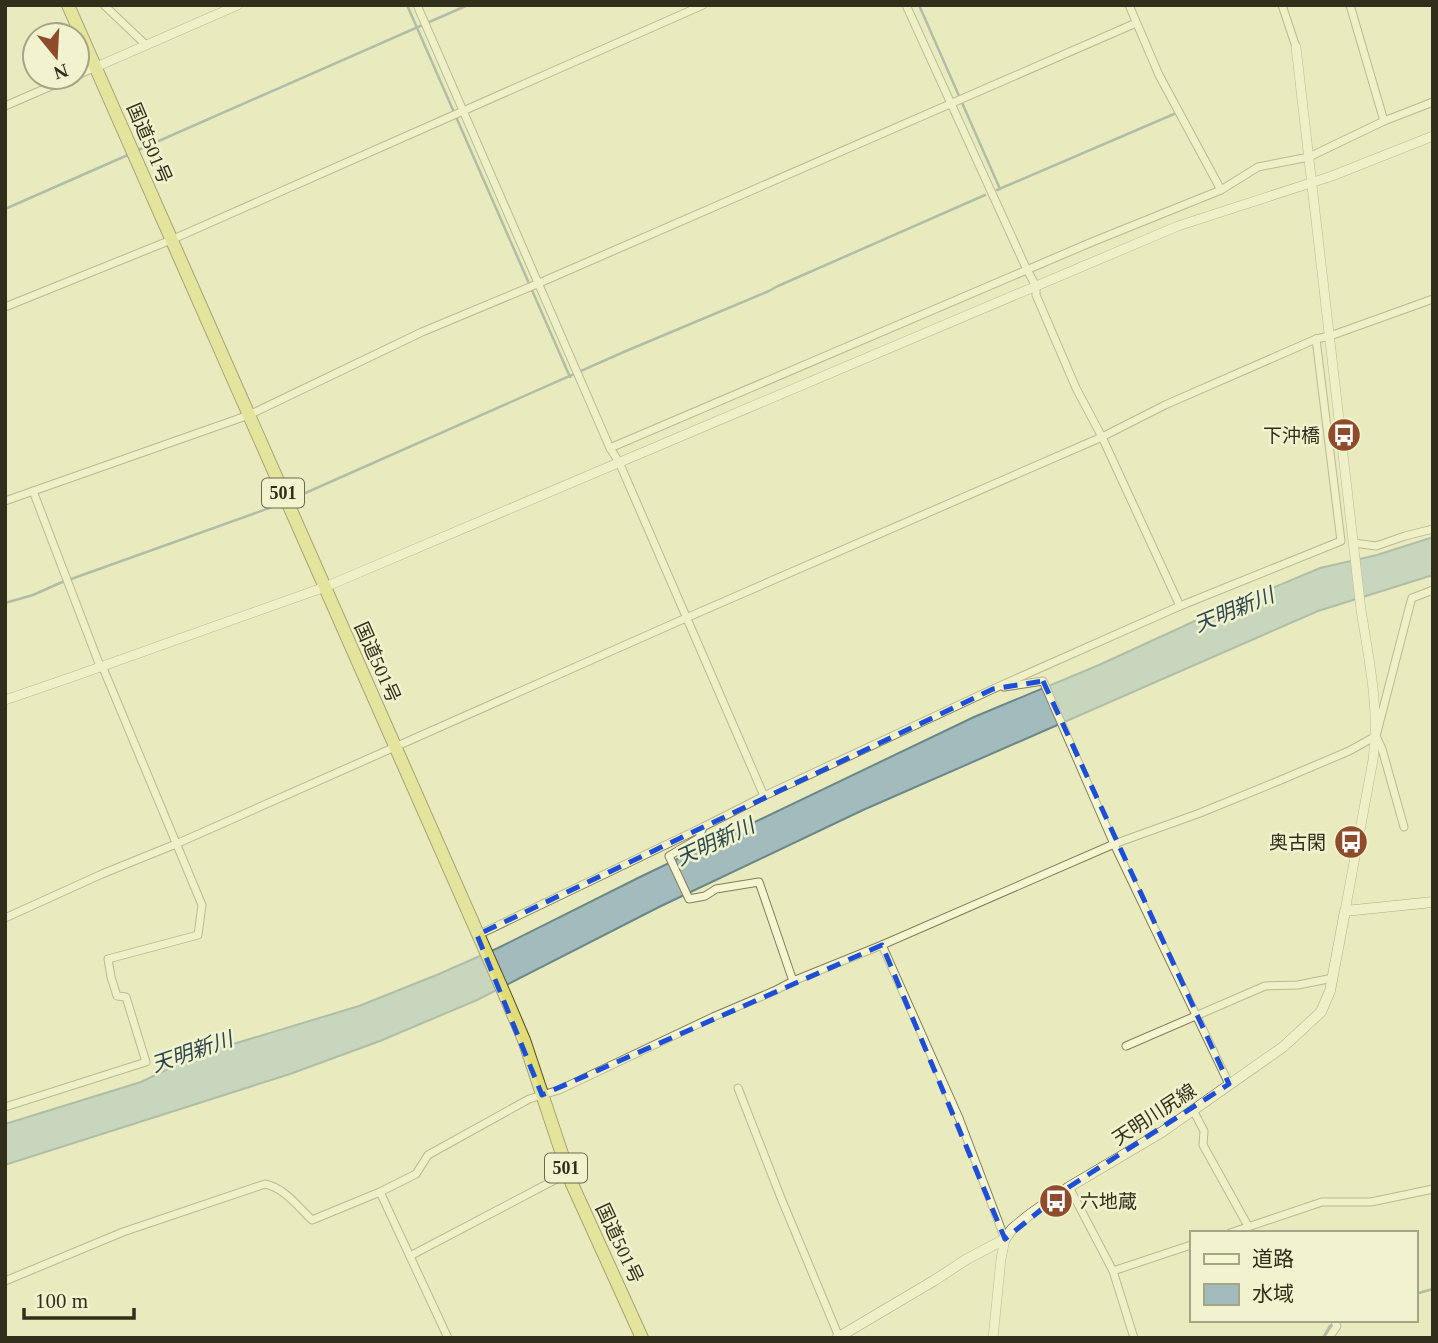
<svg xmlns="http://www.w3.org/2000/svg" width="1438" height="1343" font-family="'Times New Roman','Noto Sans JP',serif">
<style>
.water{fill:#a2bcbd;stroke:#6a878a;stroke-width:2}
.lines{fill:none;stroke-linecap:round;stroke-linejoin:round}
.stream{stroke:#6a878a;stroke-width:2.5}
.minor-casing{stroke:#827d58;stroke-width:9}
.tertiary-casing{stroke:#827d58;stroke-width:10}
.secondary-casing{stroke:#645d3c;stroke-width:11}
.trunk-casing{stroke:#50492d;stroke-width:14}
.minor{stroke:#f5f6d1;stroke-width:7}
.tertiary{stroke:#f5f6d1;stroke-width:9}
.secondary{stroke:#f5f6d1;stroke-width:10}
.trunk{stroke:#e1dc74;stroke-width:12}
.marked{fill:none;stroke:#1d4ed8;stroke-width:5;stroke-dasharray:14 9;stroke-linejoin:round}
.labels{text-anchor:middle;stroke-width:5;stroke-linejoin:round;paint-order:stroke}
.shield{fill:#f1f3ce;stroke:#6b6951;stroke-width:2}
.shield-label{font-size:18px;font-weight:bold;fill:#322e1c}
.street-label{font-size:19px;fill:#322e1c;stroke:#f1f3ce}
.poi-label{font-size:19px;fill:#322e1c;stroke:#f1f3ce;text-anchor:end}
.water-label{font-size:21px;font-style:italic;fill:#2c4751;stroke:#f1f3ce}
</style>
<rect width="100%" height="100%" fill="#e9ebbf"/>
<path class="water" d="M1433,537V575L1318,611L863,810L659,907L477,1000L380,1041L290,1074L5,1165V1124L141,1082L197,1055L359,1006L439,974L498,948L642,876L974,717L1099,665L1208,615L1320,568L1377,555Z"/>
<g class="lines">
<g class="stream">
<path d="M407,5L570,377"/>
<path d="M919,5L1000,189"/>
<path d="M136,151L468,5"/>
<path d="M997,190L1174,114"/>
<path d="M5,209L130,154"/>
<path d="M294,498L626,351L769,291L778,286L985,195"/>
<path d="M5,603L33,595L60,583L275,506"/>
<path d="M1415,1294L1433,1289"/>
<path d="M1323,1338L1330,1326L1339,1320"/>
</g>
<g class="minor-casing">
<g id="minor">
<path d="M104,5L146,45"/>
<path d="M417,5L610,448L619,462L764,796"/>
<path d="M906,5L1027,270L1036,286V295L1076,388L1102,437L1180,606"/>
<path d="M1129,5L1159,75L1221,190"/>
<path d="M1282,5L1296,47"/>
<path d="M1350,5L1384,121"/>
<path d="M77,75L96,67"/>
<path d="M5,106L72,77"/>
<path d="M5,307L171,240L703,5"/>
<path d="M610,448L1092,242L1221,190L1258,167L1309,157L1384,121L1433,102"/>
<path d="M5,501L249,415L422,332L537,284L1136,23"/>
<path d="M1354,543L1376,546L1405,536L1433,529"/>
<path d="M1004,687L1043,681L1114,844L1229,1084"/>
<path d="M703,827L699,838L669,856L689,899L705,896L716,889L759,882L793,981"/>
<path d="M1404,827L1382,749L1376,736L1411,601L1412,598L1433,590"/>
<path d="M5,918L102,874L176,844L686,618L1102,437L1165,405L1316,339L1330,336L1433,299"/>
<path d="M478,935L703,827L764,796L993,689L1180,606L1341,541L1316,339"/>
<path d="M882,945L959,1118L1005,1239"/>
<path d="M1126,1046L1265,986L1298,985L1333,978"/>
<path d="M738,1088L781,1198L839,1337"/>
<path d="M5,1107L146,1062L126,997L117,996L111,977L108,959L198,935L202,905L103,668L100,666L33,491"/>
<path d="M1193,1110L1204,1131L1203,1145L1248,1226"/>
<path d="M1069,1187L1113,1271L1134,1338"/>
<path d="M380,1192L448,1338"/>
<path d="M1230,1233L1322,1202H1371L1433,1189"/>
<path d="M410,1256L568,1173"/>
<path d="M1113,1271L1191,1245"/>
<path d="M5,1281L123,1232L265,1184C285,1188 298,1207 312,1220L380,1192L416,1174L428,1155L529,1099L559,1090L713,1017L774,991L793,981L882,945L1114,844L1200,813L1276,782L1349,751L1376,736"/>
<path d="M1329,1338L1337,1326L1334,1320"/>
</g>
</g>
<g class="tertiary-casing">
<g id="tertiary">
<path d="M1296,47L1361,610C1369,660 1380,710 1373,760L1345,911"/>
<path d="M96,67L238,5"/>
<path d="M5,700L72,677L325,587L1178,226L1332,176L1433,136"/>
<path d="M993,1338L1001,1259L1005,1239"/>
</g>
</g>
<g class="secondary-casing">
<path id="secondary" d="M837,1338L935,1280L967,1259L1005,1239L1012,1229L1029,1215L1069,1187L1162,1132L1283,1047L1321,1012L1330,991L1345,911L1433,902"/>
</g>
<g class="trunk-casing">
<path id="trunk" d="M68,5L504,993L524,1040L572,1184L642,1338"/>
</g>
<use href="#minor" class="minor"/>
<use href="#tertiary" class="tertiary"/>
<use href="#secondary" class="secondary"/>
<use href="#trunk" class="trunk"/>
</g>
<path d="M0 0H1438V1343H0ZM1043,681L1229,1084L1069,1187L1005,1239L882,945L542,1095L477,935L993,689Z" fill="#e9ebbf" fill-opacity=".55" fill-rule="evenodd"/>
<path class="marked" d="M1043,681L1229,1084L1069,1187L1005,1239L882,945L542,1095L477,935L993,689Z"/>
<defs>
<g id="bus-disc" transform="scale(1.75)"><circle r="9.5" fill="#8e4c2c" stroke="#f1f3ce"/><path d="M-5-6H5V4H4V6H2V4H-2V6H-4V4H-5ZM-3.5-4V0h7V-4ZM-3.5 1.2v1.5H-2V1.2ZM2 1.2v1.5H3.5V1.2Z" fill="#fff"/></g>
</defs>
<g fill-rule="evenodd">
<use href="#bus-disc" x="1344" y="435"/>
<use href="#bus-disc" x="1351" y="842"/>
<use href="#bus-disc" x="1056" y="1201"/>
</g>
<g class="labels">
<g class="shield">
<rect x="262" y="478.5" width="42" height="29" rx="5"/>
<rect x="545" y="1153.5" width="42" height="29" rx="5"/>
</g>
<g class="shield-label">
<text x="283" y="499">501</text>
<text x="566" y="1174">501</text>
</g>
<g class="street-label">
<text transform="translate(150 143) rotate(67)" y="7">国道501号</text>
<text transform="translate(378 662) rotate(66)" y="7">国道501号</text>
<text transform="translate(1154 1114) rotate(-33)" y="7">天明川尻線</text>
<text transform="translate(620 1243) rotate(65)" y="7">国道501号</text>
</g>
<g class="poi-label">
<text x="1320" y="442">下沖橋</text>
<text x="1326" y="849">奥古閑</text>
<text x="1080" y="1208" text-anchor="start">六地蔵</text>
</g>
<g class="water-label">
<text transform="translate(1234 610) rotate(-22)" y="7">天明新川</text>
<text transform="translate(715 842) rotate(-25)" y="7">天明新川</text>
<text transform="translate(192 1052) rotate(-19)" y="7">天明新川</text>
</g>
</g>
<rect width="1438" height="1343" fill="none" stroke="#322e1c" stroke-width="14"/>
<rect x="1190" y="1231" width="228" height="91" fill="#f1f3ce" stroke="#a5a487" stroke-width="2"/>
<rect x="1204" y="1254" width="35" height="10" fill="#f5f6d1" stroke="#a5a487" stroke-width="2"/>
<text x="1252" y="1266" font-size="21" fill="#322e1c">道路</text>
<rect x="1204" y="1284" width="35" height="21" fill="#a2bcbd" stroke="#a5a487" stroke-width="2"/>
<text x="1252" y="1301" font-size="21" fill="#322e1c">水域</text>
<g transform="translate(56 56) rotate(162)"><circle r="33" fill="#f1f3ce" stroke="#a5a487" stroke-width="2"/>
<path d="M0-5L12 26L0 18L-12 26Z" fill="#8e4c2c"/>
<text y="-10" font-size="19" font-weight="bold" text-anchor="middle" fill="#322e1c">N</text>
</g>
<path d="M24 1308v10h110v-10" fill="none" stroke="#322e1c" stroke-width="3.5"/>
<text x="35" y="1308" font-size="21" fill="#322e1c" stroke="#f1f3ce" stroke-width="5" paint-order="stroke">100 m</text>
</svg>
